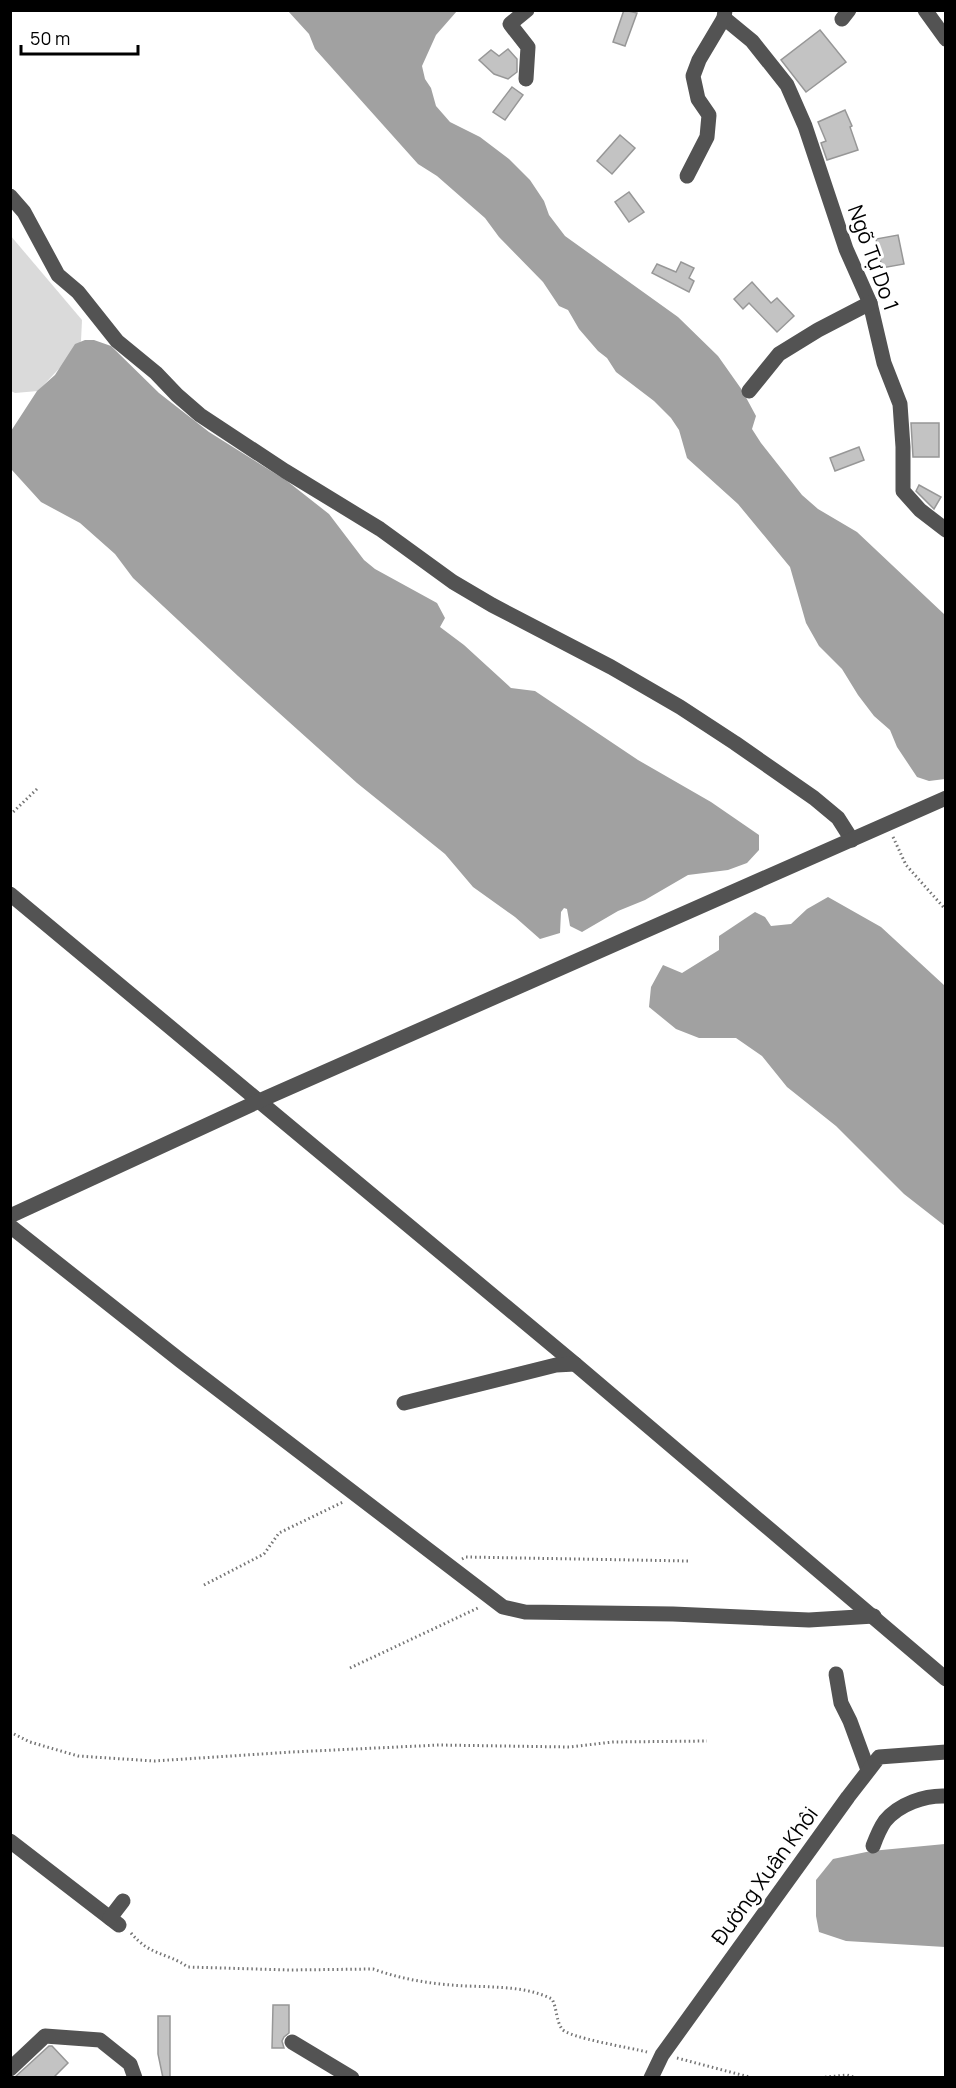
<svg xmlns="http://www.w3.org/2000/svg" width="956" height="2088" font-family="Manrope,sans-serif">
<style>
.green{fill:#dadada}
.water{fill:#a1a1a1}
.building{fill:#c3c3c3;stroke:#979797;stroke-width:1.5}
.lines{fill:none;stroke-linecap:round;stroke-linejoin:round}
.path{stroke:#757575;stroke-width:3;stroke-dasharray:1.5 3;stroke-linecap:butt}
.minor{stroke:#535353;stroke-width:15}
.labels{text-anchor:middle;stroke-width:6;stroke-linejoin:round;paint-order:stroke}
.street-label{font-size:21px;fill:#000;stroke:#fff}
</style>
<rect width="100%" height="100%" fill="#fff"/>
<path class="green" d="M10,235L82,320L81,341L70,357L38,391L15,393L11,391Z"/>
<g class="water">
<path d="M288,11H457L436,35L422,66L425,79L431,88L436,106L450,122L480,137L509,159L530,180L544,201L549,215L565,236L678,317L718,356L742,390L756,416L752,429L761,443L802,495L818,509L857,532L945,615V779L929,781L917,777L897,747L890,730L874,716L858,695L842,669L819,646L806,623L790,567L738,504L687,458L679,430L671,418L654,401L616,372L607,358L598,351L579,329L568,310L559,306L543,282L499,237L485,218L437,176L418,164L315,49L309,34Z"/>
<path d="M85,340H94L111,346L159,393L209,432L287,481L329,514L364,560L375,569L437,603L445,618L440,627L464,645L511,688L535,691L638,760L711,802L759,835V850L747,863L728,870L688,875L645,900L618,911L582,932L570,926L567,909L564,908L561,912L560,933L540,939L515,917L473,887L445,854L357,783L238,676L133,578L115,554L80,523L41,502L11,469V431L37,391L55,375L75,344Z"/>
<path d="M828,897L881,927L945,986V1226L904,1194L836,1126L787,1087L762,1056L736,1038H699L676,1029L649,1007L651,987L663,965L682,973L719,950V936L755,912L765,917L771,926L791,924L807,909Z"/>
<path d="M945,1844V1947L846,1941L819,1932L816,1916V1880L833,1859L871,1851Z"/>
</g>
<g class="building">
<path d="M624,10L637,13L625,46L613,42Z"/>
<path d="M820,30L846,62L806,92L781,60Z"/>
<path d="M508,49L517,59V72L508,79L494,74L479,60L491,50L499,56Z"/>
<path d="M512,87L523,95L505,120L493,112Z"/>
<path d="M845,110L852,126L850,127L858,150L827,160L821,143L826,141L818,122Z"/>
<path d="M620,135L635,148L612,174L597,161Z"/>
<path d="M629,192L644,212L629,222L615,202Z"/>
<path d="M898,235L904,264L882,268L876,239Z"/>
<path d="M681,262L694,268L689,278L694,281L689,292L652,273L657,264L676,272Z"/>
<path d="M752,282L771,303L777,298L794,316L777,332L749,303L743,309L734,299Z"/>
<path d="M911,423H939V457H913Z"/>
<path d="M859,447L864,460L835,471L830,458Z"/>
<path d="M919,485L941,497L934,509L916,491Z"/>
<path d="M273,2005H289V2033L284,2037L282,2041L284,2048H272Z"/>
<path d="M158,2016H170V2078H163L158,2054Z"/>
<path d="M49,2046H52L68,2063L53,2078H14Z"/>
</g>
<g class="lines">
<g class="path">
<path d="M10,815L38,788"/>
<path d="M893,837L906,865L946,910"/>
<path d="M462,1559L466,1557L688,1561"/>
<path d="M204,1585L264,1554L279,1533L343,1502"/>
<path d="M350,1668L480,1607"/>
<path d="M10,1732L30,1742L78,1756L154,1761L292,1752L439,1745L569,1747L613,1742L707,1741"/>
<path d="M131,1933C150,1956 166,1952 188,1967L290,1970L373,1969C398,1978 425,1983 451,1985C484,1988 522,1984 552,1999C557,2008 556,2021 562,2029C569,2038 632,2048 647,2052"/>
<path d="M677,2058L753,2078"/>
<path d="M816,2078L847,2075L857,2078"/>
</g>
<g class="minor">
<path d="M725,10L724,18L752,41L787,85L805,126L846,249L870,303L884,363L900,404L903,447V491L920,510L946,530"/>
<path d="M925,10L946,39"/>
<path d="M842,19L849,10"/>
<path d="M526,79L528,47L510,24L527,10"/>
<path d="M687,176L707,137L709,115L698,99L693,76L699,60L724,18"/>
<path d="M10,196L24,212L58,275L78,292L117,341L156,373L177,395L200,415L285,471L380,529L453,582L492,605L611,667L680,707L735,743L814,798L838,818L852,840"/>
<path d="M749,391L779,354L818,330L870,303"/>
<path d="M10,894L575,1364L946,1679"/>
<path d="M10,1216L259,1101L946,798"/>
<path d="M10,1226L181,1361L503,1607L525,1612L673,1614L809,1620L874,1616"/>
<path d="M404,1403L556,1365L575,1364"/>
<path d="M836,1674L841,1703L850,1721L868,1770"/>
<path d="M10,1841L119,1925"/>
<path d="M873,1846C876,1838 880,1828 885,1821C899,1804 925,1795 946,1796"/>
<path d="M110,1918L123,1901"/>
<path d="M292,2042L352,2078"/>
<path d="M10,2069L45,2036L100,2040L130,2064L135,2078"/>
<path d="M651,2078L662,2055L848,1797L879,1757L946,1752"/>
</g>
</g>
<g class="labels">
<g class="street-label">
<text transform="translate(873 258) rotate(70)" y="7">Ngõ Tự Do 1</text>
<text transform="translate(765 1876) rotate(-54)" y="7">Đường Xuân Khôi</text>
</g>
</g>
<rect width="956" height="2088" fill="none" stroke="#000000" stroke-width="24"/>
<path d="M21 45v9h117v-9" fill="none" stroke="#000000" stroke-width="3"/>
<text x="30" y="45" font-size="18" fill="#000000" stroke="#ffffff" stroke-width="4.5" paint-order="stroke">50 m</text>
</svg>
